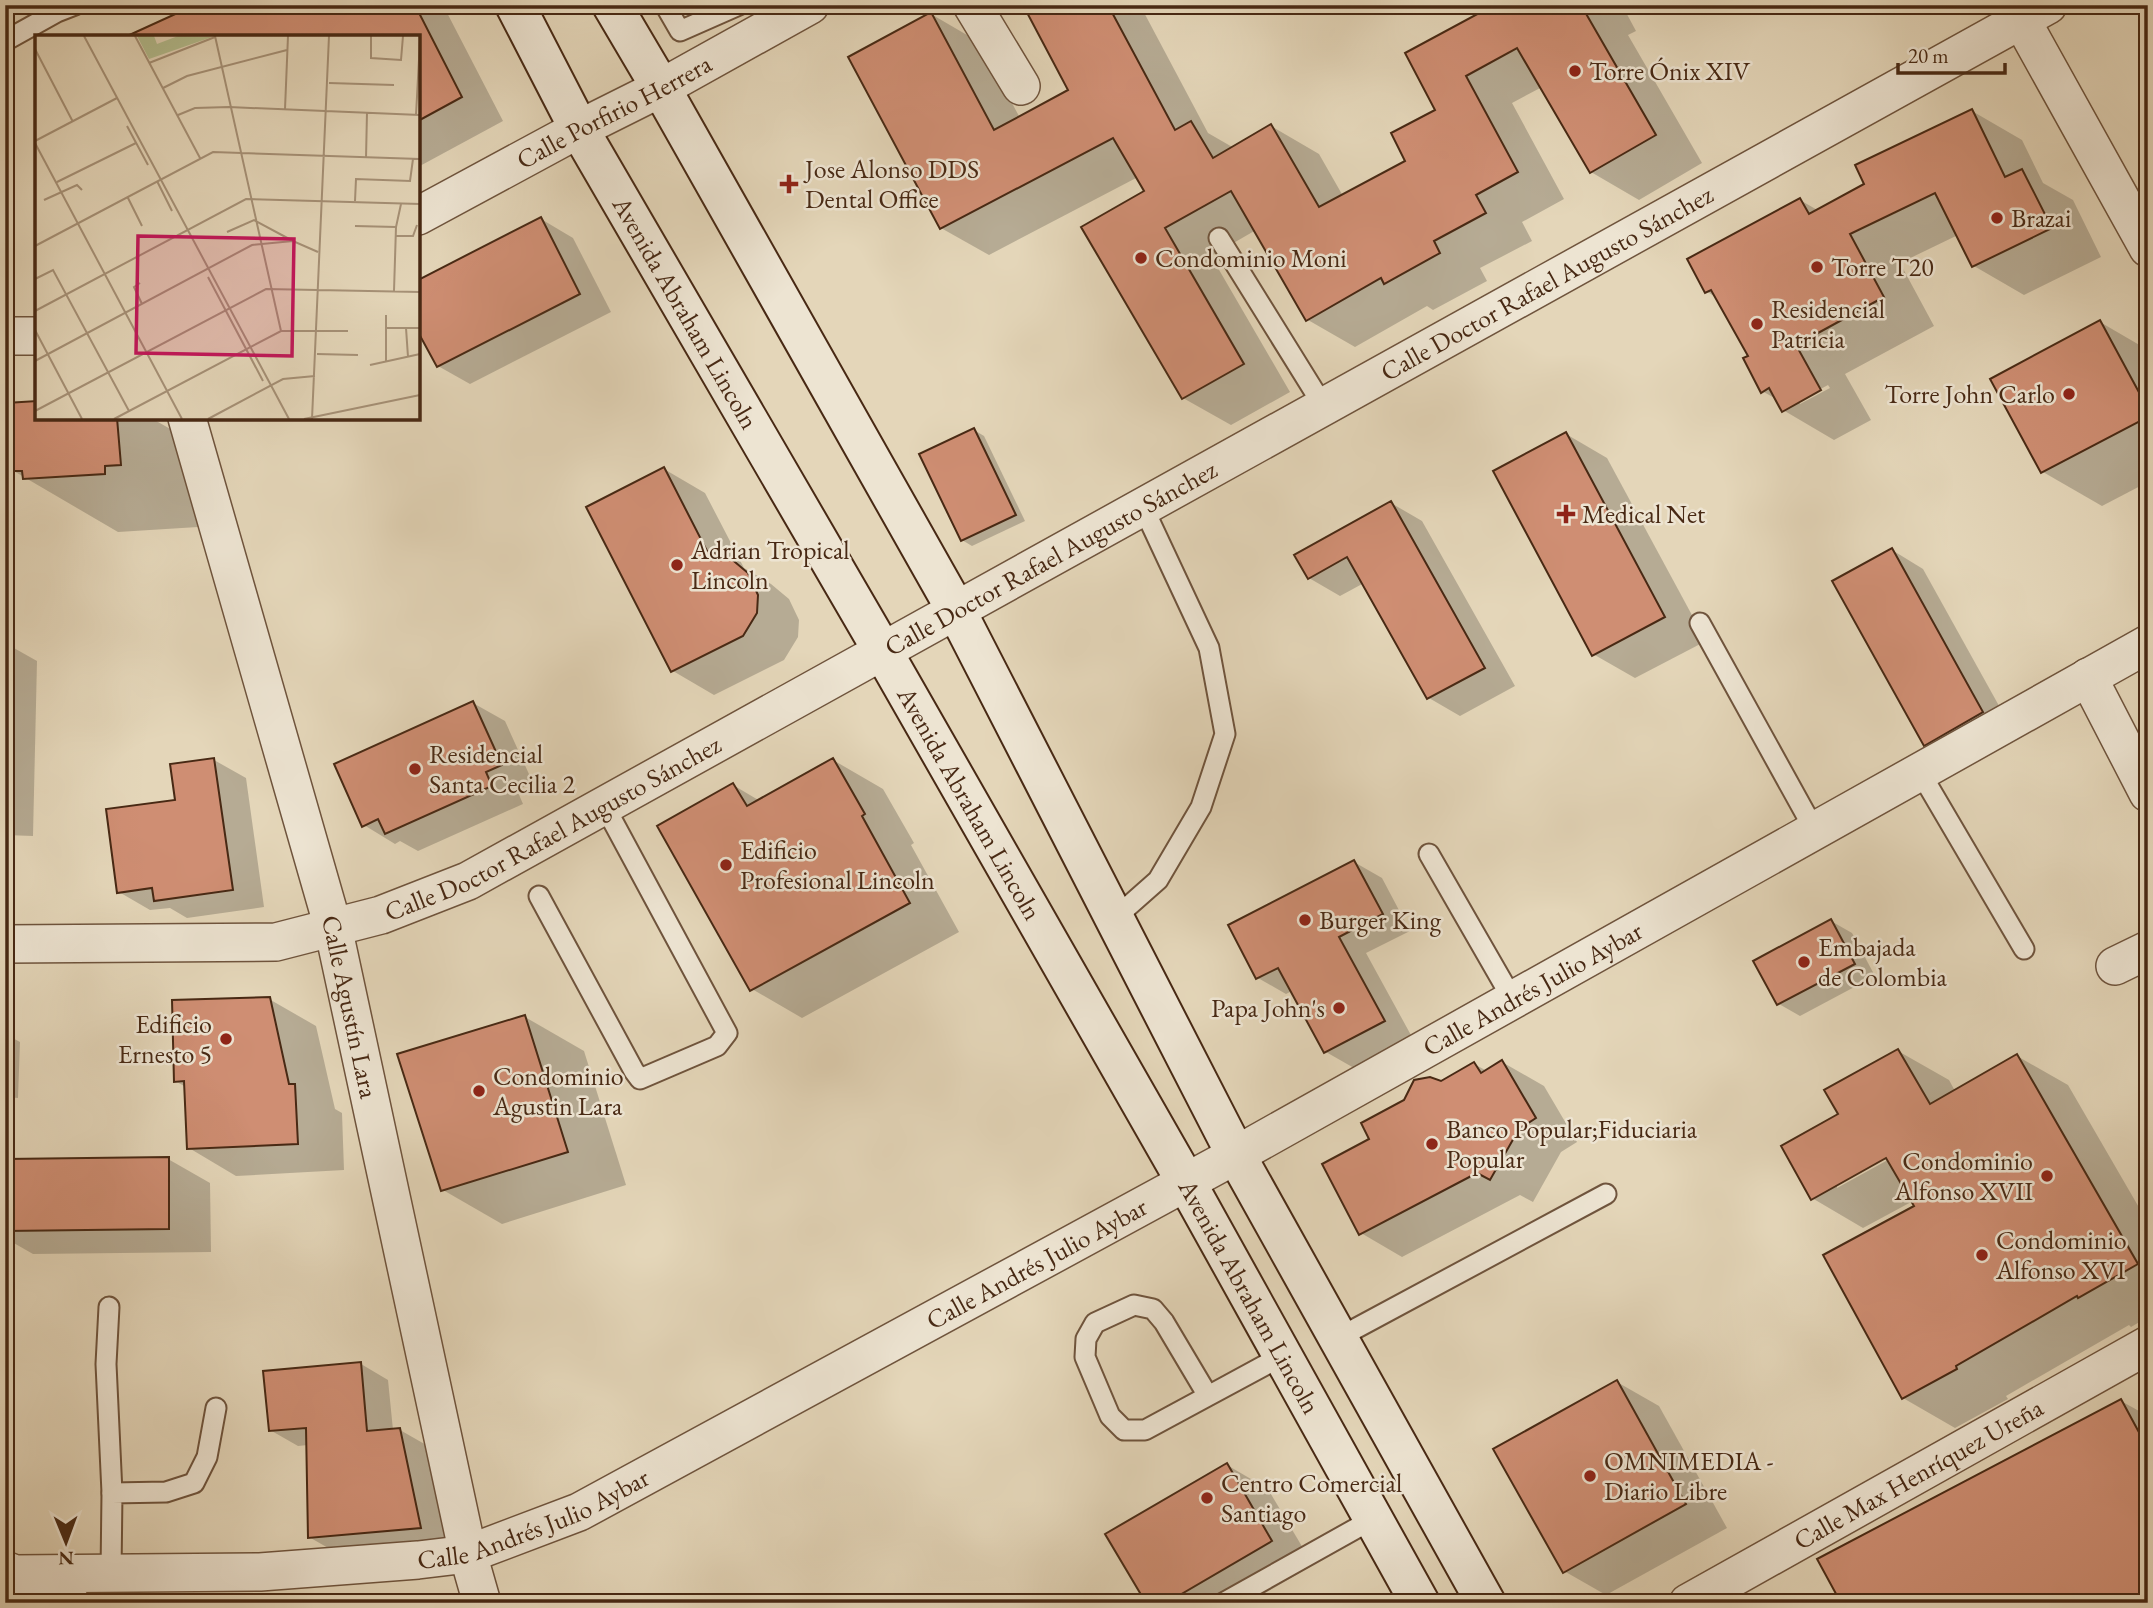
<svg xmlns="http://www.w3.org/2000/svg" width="2153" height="1608" font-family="'EB Garamond',serif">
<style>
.shadow{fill:#0003;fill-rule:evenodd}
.building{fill:#cf8e73;stroke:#482914;stroke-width:2}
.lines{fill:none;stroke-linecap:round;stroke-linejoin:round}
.lane-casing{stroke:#6f543d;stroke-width:23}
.street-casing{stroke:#6f543d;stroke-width:40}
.secondary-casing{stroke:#482914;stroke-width:42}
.lane{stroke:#ede4d2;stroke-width:19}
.street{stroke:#ede4d2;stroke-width:37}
.secondary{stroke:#ede4d2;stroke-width:38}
.poi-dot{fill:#8f2418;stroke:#ede4d2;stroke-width:2.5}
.labels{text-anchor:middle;stroke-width:5;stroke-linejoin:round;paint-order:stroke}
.poi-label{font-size:26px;fill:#482914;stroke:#ede4d2;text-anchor:start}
.street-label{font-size:26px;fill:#482914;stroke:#ede4d2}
.inset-road{fill:none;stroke:#a69177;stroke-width:2}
.view{fill:#c2185b;fill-opacity:0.15;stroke:#c2185b;stroke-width:3.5}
.inset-edge{fill:none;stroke:#482914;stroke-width:3.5}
</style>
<rect width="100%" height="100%" fill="#e4d6b9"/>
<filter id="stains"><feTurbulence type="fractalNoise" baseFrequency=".00286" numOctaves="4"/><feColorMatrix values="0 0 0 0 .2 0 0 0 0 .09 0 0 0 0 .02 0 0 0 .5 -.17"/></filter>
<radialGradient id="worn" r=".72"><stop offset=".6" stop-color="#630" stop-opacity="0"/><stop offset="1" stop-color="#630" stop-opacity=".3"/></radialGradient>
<g class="shadow">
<path d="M199,5H443L503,121L418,167V37Z"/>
<path d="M1025,5H1140L1208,133L1234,148L1271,126L1319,154L1343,196L1408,161L1494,5H1622L1636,31L1628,35L1702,163L1639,200L1591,172L1542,87L1512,103L1564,199L1522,222L1532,241L1480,268L1487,281L1433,310L1427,306L1355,347L1308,320L1256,230L1211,256L1290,392L1231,425L1183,398L1146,192L1138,177L989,255L941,228L931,14L979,42L1020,118L1071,91Z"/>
<path d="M1972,111L2022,140L2043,183L2073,200L2101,257L2024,295L1974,266L1958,235L1900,263L1934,326L1845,374L1871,420L1834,440L1783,410L1778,400L1762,391L1750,357L1717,298L1706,291L1800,200L1819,211L1866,185ZM1828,385L1830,388L1800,404V400Z"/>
<path d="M541,219L573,238L611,312L470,384L438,366Z"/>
<path d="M2100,322L2148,350V482L2102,506L2043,472L1993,379Z"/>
<path d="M37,418H151L209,451L197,519L198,527L118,532L12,470Z"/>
<path d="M974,430L984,436L1025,521L972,546L962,540Z"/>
<path d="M1566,434L1607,458L1706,641L1635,678L1593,654Z"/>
<path d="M664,469L705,493L744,568L771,584L789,599L799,620L798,637L784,660L714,695L673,671Z"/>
<path d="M1391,503L1422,521L1515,686L1460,716L1429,698L1364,583L1340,596L1309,578Z"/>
<path d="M1892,550L1923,569L2013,731L1957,763L1925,744Z"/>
<path d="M5,643L37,661L33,836L5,835Z"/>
<path d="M473,703L505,721L533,783L517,790L523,804L418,851L400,841L395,844L364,825Z"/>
<path d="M214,760L246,778L264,907L187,918L170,908L150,910L119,892L177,801Z"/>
<path d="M833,760L883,789L914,843L911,845L959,932L802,1018L752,989L733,785L760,801Z"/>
<path d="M1354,862L1382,878L1410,931L1366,953L1412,1037L1354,1068L1326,1052L1292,991L1286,994L1258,978Z"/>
<path d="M1831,921L1852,933L1875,976L1800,1016L1779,1004Z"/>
<path d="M269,999L316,1026L335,1109L342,1113L344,1170L236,1176L189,1148L186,1087L175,1081Z"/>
<path d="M525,1017L584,1051L626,1185L502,1224L443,1190Z"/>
<path d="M5,1034L20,1042L18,1098L6,1097L5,1128Z"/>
<path d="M1898,1051L1949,1080L1955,1091L2017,1056L2068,1085L2148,1223V1317L2131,1327L2129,1325L2006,1396L2008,1399L1955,1428L1903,1398L1916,1207L1913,1201L1863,1228L1812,1198L1840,1115ZM1893,1153L1895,1156L1837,1188V1184Z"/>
<path d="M1502,1062L1544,1086L1577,1142L1561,1152L1533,1202L1520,1195L1402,1257L1361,1233L1371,1140L1441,1083L1474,1064L1487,1071Z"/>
<path d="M168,1159L210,1183L211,1252L33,1254L5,1238V1161Z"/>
<path d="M361,1364L388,1380L393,1430H400L428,1446L448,1543L337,1553L309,1537L308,1445L298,1446L270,1430Z"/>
<path d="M1617,1382L1659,1406L1727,1528L1606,1595L1564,1571Z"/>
<path d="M2121,1401L2148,1416V1603Z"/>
<path d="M1227,1465L1268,1489L1313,1565L1248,1603H1148Z"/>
</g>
<g class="building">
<path d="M195,5H415L462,97L418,121V37H125Z"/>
<path d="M1023,5H1108L1175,130L1191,121L1213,158L1271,124L1319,207L1405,161L1391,133L1435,110L1405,53L1494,5H1581L1656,135L1590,173L1517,48L1466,76L1518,172L1476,195L1486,213L1434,241L1440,253L1384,284L1381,278L1306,321L1231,191L1165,228L1244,364L1182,399L1081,227L1144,191L1113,138L940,229L848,57L931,12L994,130L1068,90Z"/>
<path d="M1972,109L2005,177L2022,169L2052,228L1972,267L1935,193L1850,234L1884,297L1796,345L1821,390L1782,412L1769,388L1761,393L1743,358L1748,356L1711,290L1705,293L1687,259L1800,198L1809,214L1864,184L1855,165Z"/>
<path d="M541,217L580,294L437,367L418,332V280Z"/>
<path d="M2100,320L2148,409V417L2041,473L1990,379Z"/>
<path d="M37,401V418H117L121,465L105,466V474L23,479L22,471H10L6,403Z"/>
<path d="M974,428L1016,515L961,541L919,454Z"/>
<path d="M1566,432L1665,617L1592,656L1493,471Z"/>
<path d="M664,467L707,551L729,557L748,573L758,595L757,613L743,636L671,672L586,507Z"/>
<path d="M1391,501L1485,668L1427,699L1347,557L1308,579L1294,555Z"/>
<path d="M1892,548L1983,712L1924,746L1832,581Z"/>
<path d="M473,701L502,765L486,772L492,786L385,834L378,819L362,827L334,764Z"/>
<path d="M214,758L233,890L154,901L152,888L117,893L106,809L175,800L170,764Z"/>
<path d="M833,758L865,814L862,816L910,903L750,991L657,826L733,783L747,806Z"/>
<path d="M1354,860L1383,914L1339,937L1385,1021L1324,1053L1278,968L1256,979L1228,925Z"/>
<path d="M1831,919L1855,964L1777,1005L1753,961Z"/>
<path d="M270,997L289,1084H295L298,1144L187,1149L184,1081L174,1082L172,1000Z"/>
<path d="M525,1015L568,1152L441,1191L397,1054Z"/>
<path d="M1898,1049L1930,1104L2017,1054L2138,1264L2078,1298L2077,1296L1956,1366L1957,1369L1902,1399L1823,1255L1914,1206L1886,1158L1811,1200L1781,1146L1838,1114L1824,1090Z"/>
<path d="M1502,1060L1536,1118L1519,1129L1490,1180L1477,1173L1359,1235L1322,1164L1369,1139L1361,1123L1404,1100L1414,1080L1430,1077L1441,1081L1474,1062L1481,1073Z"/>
<path d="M169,1157V1229L5,1231V1159Z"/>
<path d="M361,1362L367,1431L400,1428L421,1528L308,1538L306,1428L269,1431L263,1371Z"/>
<path d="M1617,1380L1686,1504L1563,1573L1493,1449Z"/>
<path d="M2121,1399L2148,1449V1603H1841L1817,1559Z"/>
<path d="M1227,1463L1272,1541L1166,1603H1146L1105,1534Z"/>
</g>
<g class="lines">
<g class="lane-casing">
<g id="lane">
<path d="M665,5L680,31L739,5"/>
<path d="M5,41L57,12L75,5"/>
<path d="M1219,238L1324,407"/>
<path d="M1700,623L1815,831"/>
<path d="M1920,772L2024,949"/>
<path d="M1429,854L1513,1000"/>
<path d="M539,896L634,1071L640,1079L717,1046L727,1033L604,805"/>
<path d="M1115,918L1158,880L1201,807L1225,734L1209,648L1143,507"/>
<path d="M109,1307L106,1364L112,1493"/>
<path d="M1338,1338L1606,1194"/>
<path d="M1208,1396L1145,1430H1124L1110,1416L1085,1357L1086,1339L1095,1323L1134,1305L1153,1309L1164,1322L1208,1396L1282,1356"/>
<path d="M111,1573L112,1493L166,1492L194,1483L207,1457L216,1408"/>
<path d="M1223,1603L1373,1519"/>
</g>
</g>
<g class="street-casing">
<g id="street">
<path d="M972,5L1021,86"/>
<path d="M2013,5L2148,248"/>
<path id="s1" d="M418,216L579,129L661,88L810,5"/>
<path d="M5,336H37"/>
<path id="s2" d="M187,418L333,927L468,1554L482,1603"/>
<path d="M2088,677L2148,793"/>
<path id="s3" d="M5,944L276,942L381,915L468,881L2048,5"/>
<path d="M2115,966L2148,950"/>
<path id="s4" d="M5,1570L15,1574L260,1572L418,1560L468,1554L579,1512L1236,1155L2148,644"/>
<path d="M19,1576L71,1603"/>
<path id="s5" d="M1688,1603L2148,1345"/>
</g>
</g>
<g class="secondary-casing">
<g id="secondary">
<path id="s6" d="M515,5L579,129L882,650L1186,1182L1420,1603"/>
<path d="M612,5L661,88L956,610L1236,1155L1486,1603"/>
</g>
</g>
<use href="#lane" class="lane"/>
<use href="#street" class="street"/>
<use href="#secondary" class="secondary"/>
</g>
<g class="poi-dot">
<circle cx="1575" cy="71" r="7"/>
<path d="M785.5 173.5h7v7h7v7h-7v7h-7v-7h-7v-7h7z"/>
<circle cx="1997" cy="218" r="7"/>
<circle cx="1141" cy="258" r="7"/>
<circle cx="1817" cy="267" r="7"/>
<circle cx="1757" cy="324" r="7"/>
<circle cx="2069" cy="394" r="7"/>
<path d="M1562.5 503.5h7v7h7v7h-7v7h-7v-7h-7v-7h7z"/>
<circle cx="677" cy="565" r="7"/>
<circle cx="415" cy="769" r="7"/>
<circle cx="726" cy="865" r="7"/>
<circle cx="1305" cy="920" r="7"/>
<circle cx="1804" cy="962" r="7"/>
<circle cx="1339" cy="1008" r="7"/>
<circle cx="226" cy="1039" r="7"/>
<circle cx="479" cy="1091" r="7"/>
<circle cx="1432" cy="1144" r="7"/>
<circle cx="2047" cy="1176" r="7"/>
<circle cx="1982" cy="1255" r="7"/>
<circle cx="1590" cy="1476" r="7"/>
<circle cx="1207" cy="1498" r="7"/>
</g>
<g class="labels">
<g class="poi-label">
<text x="1589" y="80">Torre Ónix XIV</text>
<text x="805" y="178">Jose Alonso DDS<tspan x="805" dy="30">Dental Office</tspan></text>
<text x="2011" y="227">Brazai</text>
<text x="1155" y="267">Condominio Moni</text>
<text x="1831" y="276">Torre T20</text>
<text x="1771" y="318">Residencial<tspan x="1771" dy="30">Patricia</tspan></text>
<text x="2055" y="403" text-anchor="end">Torre John Carlo</text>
<text x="1582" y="523">Medical Net</text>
<text x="691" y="559">Adrian Tropical<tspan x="691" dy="30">Lincoln</tspan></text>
<text x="429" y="763">Residencial<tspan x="429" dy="30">Santa Cecilia 2</tspan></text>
<text x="740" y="859">Edificio<tspan x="740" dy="30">Profesional Lincoln</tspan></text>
<text x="1319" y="929">Burger King</text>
<text x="1818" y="956">Embajada<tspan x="1818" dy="30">de Colombia</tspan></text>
<text x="1325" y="1017" text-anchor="end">Papa John's</text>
<text x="212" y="1033" text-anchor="end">Edificio<tspan x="212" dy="30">Ernesto 5</tspan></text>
<text x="493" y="1085">Condominio<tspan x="493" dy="30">Agustin Lara</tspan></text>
<text x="1446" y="1138">Banco Popular;Fiduciaria<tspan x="1446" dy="30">Popular</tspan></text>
<text x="2033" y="1170" text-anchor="end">Condominio<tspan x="2033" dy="30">Alfonso XVII</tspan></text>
<text x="1996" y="1249">Condominio<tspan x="1996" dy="30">Alfonso XVI</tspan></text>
<text x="1604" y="1470">OMNIMEDIA -<tspan x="1604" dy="30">Diario Libre</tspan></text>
<text x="1221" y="1492">Centro Comercial<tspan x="1221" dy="30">Santiago</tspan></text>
</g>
<g class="street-label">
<text dy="9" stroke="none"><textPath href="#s1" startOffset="222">Calle Porfirio Herrera</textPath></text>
<text dy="9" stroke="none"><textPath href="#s3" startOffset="1706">Calle Doctor Rafael Augusto Sánchez</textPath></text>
<text dy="9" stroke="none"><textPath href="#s6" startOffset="352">Avenida Abraham Lincoln</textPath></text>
<text dy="9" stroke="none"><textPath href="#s3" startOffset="1139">Calle Doctor Rafael Augusto Sánchez</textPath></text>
<text dy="9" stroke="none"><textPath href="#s6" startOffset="919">Avenida Abraham Lincoln</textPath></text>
<text dy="9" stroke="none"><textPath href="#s3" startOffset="572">Calle Doctor Rafael Augusto Sánchez</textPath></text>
<text dy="9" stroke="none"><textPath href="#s4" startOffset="1671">Calle Andrés Julio Aybar</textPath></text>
<text dy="9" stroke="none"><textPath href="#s2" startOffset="611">Calle Agustín Lara</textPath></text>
<text dy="9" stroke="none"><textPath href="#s4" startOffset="1104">Calle Andrés Julio Aybar</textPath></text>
<text dy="9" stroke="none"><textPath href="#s6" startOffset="1486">Avenida Abraham Lincoln</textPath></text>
<text dy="9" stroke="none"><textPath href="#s5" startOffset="264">Calle Max Henríquez Ureña</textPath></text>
<text dy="9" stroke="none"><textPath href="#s4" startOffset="537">Calle Andrés Julio Aybar</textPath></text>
</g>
</g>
<g transform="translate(35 35)">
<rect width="385" height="385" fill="#e4d6b9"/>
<path d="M102,1H119L122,9L143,1L177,2L114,24Z" fill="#b4be8f"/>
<path class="inset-road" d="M49,1L254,384M100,1L165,123M180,1L246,296M336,1V23L366,25L368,1M0,14L38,87M114,28L180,2M294,48L359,50M128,53L152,41L252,15M250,74L253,1M143,80L160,73L194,72L385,80M381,80L385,6M92,91L113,130M0,106L82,63M0,108L147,384M331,123L332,77M122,146L137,176M22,147L101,108M93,163L107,191M9,165L42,150L47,155M320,166L321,144L375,146L378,124M320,191L361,192M192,197L219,185L258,206M360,201H378L382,190M0,211L178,117L385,124M173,242L228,346M0,244L18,235L94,376M105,248L99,252L107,269M359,256L361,192L366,169M0,276L211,164L385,169M351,280V326M351,293H385M371,293L373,322M0,295L47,384M282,319L323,320M0,326L217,210L258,206L283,217M335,330L385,319M0,376L231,254L385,257M79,384L246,296H313M173,384L248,344L280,341M269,384L385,360M277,384L294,1"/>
<path class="view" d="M103,201L259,204L257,321L101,318Z"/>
<rect width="385" height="385" class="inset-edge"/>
</g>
<rect width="2153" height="1608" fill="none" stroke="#e4d6b9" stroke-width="28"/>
<rect x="7" y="7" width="2139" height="1594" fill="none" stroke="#482914" stroke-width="3.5"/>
<rect x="14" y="14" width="2125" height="1580" fill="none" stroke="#482914" stroke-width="2"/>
<g transform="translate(66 1542) rotate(179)" stroke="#ede4d2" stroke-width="5" paint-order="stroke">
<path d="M0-5L12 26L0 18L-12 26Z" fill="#482914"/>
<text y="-10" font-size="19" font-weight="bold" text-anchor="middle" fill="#482914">N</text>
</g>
<path d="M1898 63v10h107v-10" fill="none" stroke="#482914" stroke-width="3.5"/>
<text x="1908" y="63" font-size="21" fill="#482914" stroke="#ede4d2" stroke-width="5" paint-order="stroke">20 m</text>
<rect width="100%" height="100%" filter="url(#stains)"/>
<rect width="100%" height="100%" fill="url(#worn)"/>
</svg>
